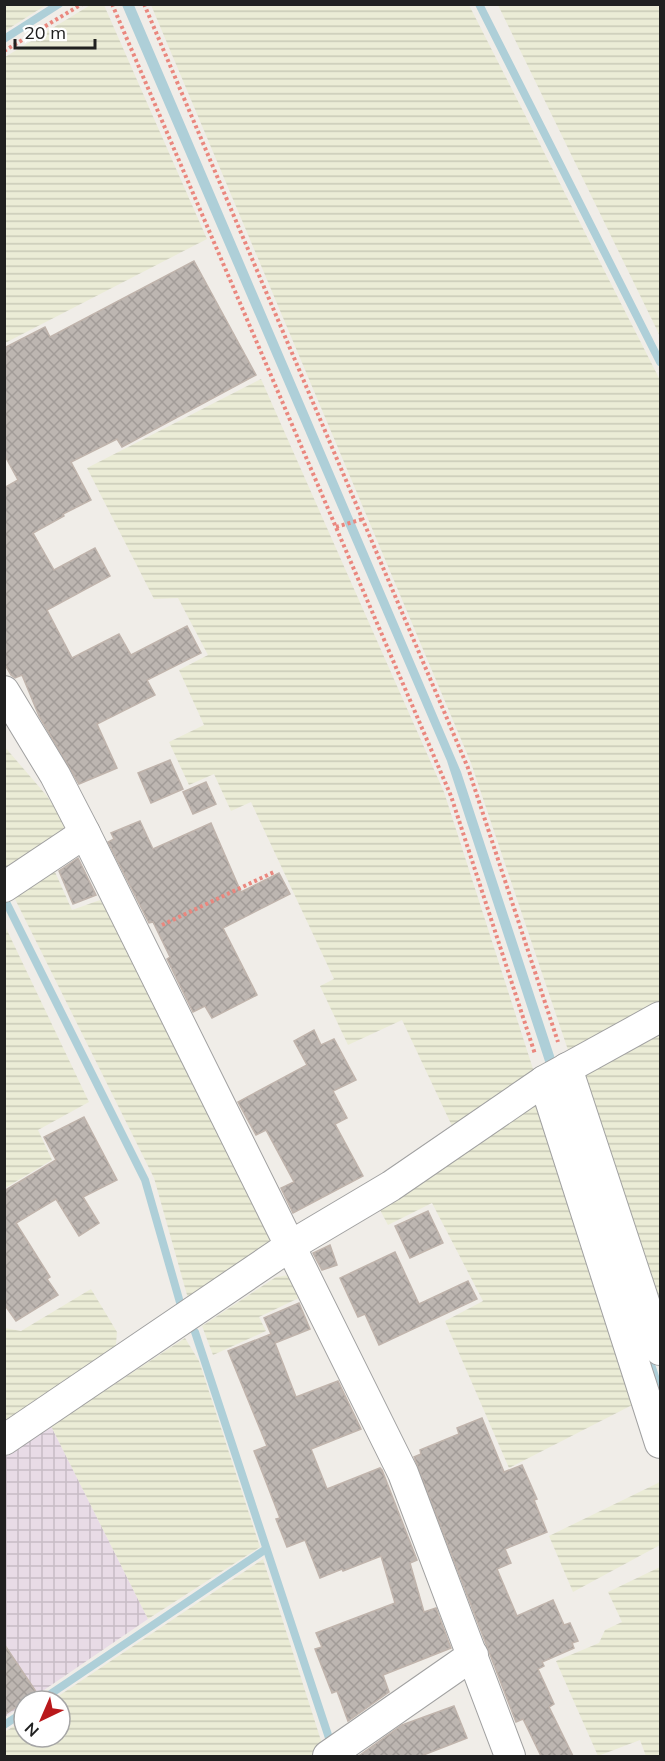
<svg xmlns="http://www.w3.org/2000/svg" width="665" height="1761" font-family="Mulish,sans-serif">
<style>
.industrial{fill:url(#industrial-grid)}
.farmland{fill:url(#farmland-rules)}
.water{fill:#aecfd8}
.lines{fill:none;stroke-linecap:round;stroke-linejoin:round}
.stream{stroke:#aecfd8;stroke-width:8}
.building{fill:url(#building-cross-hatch);stroke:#c0b4ac;stroke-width:1.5}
.minor-casing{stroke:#a1a1a1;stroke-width:32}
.path{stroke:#ea877e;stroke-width:4;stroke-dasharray:3 3;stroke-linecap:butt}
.minor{stroke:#fff;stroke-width:30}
</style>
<defs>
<pattern id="industrial-grid" width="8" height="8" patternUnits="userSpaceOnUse" patternTransform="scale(1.5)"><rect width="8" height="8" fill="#e8dbe6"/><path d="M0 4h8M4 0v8" fill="none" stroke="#c7bcc5"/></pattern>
<pattern id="farmland-rules" width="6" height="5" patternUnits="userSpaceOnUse" patternTransform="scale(1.5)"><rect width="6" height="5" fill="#ebecd6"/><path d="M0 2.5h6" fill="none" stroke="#c9cab7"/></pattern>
<pattern id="building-cross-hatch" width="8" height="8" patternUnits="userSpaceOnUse" patternTransform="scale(1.5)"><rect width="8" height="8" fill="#bdb6b1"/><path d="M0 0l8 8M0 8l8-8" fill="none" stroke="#a29c98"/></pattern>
</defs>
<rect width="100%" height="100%" fill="#f0ede8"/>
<path class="industrial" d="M51,1426L148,1619L28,1701H24V1704L5,1717V1457Z"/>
<g class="farmland">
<path d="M5,4H46V5L5,31Z"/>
<path d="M92,4L104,5L207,239L5,343V57Z"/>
<path d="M151,5H469L660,380V1008L570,1056L471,763Z"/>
<path d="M498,5H660V337L657,330Z"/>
<path d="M261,379L444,792L534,1072L452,1126L402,1020L348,1045L320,986L334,979L251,802L231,811L214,774L189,785L169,742L204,725L179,670L208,655L178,598L154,599L87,468Z"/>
<path d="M4,746L47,796L71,832L4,874Z"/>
<path d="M51,863L72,910L100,900L127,940L270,1233L268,1248L189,1302L154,1178L10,889Z"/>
<path d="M5,926L89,1102L38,1130L52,1160L5,1188Z"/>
<path d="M660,1035V1320L582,1077Z"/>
<path d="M543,1100L642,1400L509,1468L445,1321L483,1301L432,1203L388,1225L380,1210L438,1165Z"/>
<path d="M289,1275L301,1297L259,1317L266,1331L213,1355L202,1326L276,1277Z"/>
<path d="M91,1289L117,1332L115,1356L5,1430V1328L21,1331Z"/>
<path d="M185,1338L199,1361L260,1547L148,1619L51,1426Z"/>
<path d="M660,1482V1545L573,1592L549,1536Z"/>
<path d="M263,1559L325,1753L320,1756H5V1732L24,1719V1737H60V1701H51Z"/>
<path d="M660,1567V1756H646L640,1740L598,1756L556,1661L599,1643L605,1630L622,1622L608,1592Z"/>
</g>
<path class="water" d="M122,5H134L461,772L660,1379V1414L447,761Z"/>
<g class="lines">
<g class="stream">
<path d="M479,4L660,362"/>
<path d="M4,39L59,4"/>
<path d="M5,900L145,1180L181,1306"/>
<path d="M195,1332L332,1747"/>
<path d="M40,1701L266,1549"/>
<path d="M4,1725L24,1712"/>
</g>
</g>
<g class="building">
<path d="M194,261L256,375L122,447L117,439L71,462L91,500L63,514L64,516L33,533L54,570L95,548L110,576L47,610L72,658L119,634L131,655L187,626L201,653L147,680L155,695L97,724L117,768L79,784L39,716L22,675L15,678L11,675L4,663V488L18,480L4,454V348L45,327L50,337Z"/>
<path d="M170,760L183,789L151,803L138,773Z"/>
<path d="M206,782L216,804L193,814L183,792Z"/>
<path d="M140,821L153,849L211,823L241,892L279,873L290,894L223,928L257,995L212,1018L205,1006L193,1012L167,959L170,957L153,922L149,923L108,842L114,839L111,833Z"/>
<path d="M78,858L96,895L73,904L59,871Z"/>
<path d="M314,1030L321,1045L334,1039L356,1080L333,1091L347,1118L335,1124L363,1176L293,1213L281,1188L294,1182L266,1130L256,1135L238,1102L307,1065L294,1041Z"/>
<path d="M84,1117L117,1180L83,1197L99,1223L79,1236L56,1199L16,1223L50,1277L47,1279L58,1295L16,1321L4,1304V1191L56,1160L44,1137Z"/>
<path d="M428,1211L443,1243L410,1258L395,1226Z"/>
<path d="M330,1245L337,1265L322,1270L313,1253Z"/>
<path d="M395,1252L419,1304L468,1281L477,1299L379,1345L365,1314L358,1317L340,1278Z"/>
<path d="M299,1303L310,1329L275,1343L296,1397L338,1381L361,1429L311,1449L327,1489L380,1468L382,1470L417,1560L410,1563L424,1612L436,1608L451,1648L383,1675L389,1692L348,1721L337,1691L332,1693L315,1649L322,1647L316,1633L395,1603L381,1556L343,1571L342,1569L320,1578L305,1540L287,1547L276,1519L280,1518L254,1451L267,1446L228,1351L271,1334L264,1318Z"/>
<path d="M482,1418L504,1472L522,1465L537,1499L534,1500L547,1532L505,1549L511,1563L497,1569L517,1616L553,1600L564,1625L570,1623L578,1641L572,1643L574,1648L542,1662L544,1666L538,1669L554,1704L549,1707L573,1756H541L523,1719L516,1722L414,1457L421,1454L420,1450L459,1434L457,1428Z"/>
<path d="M4,1644L37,1693L4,1715Z"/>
<path d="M454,1706L467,1738L421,1756H361L360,1755L402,1725Z"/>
</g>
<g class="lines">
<g class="minor-casing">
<g id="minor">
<path d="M4,691L55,775L85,833L403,1473L510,1756"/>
<path d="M4,887L85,833"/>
<path d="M567,1068L660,1350"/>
<path d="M544,1081L660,1443"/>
<path d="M4,1440L290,1246L391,1186L544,1081L660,1017"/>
<path d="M328,1756L473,1655"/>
</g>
</g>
<g class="path">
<path d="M112,4L451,796L535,1054"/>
<path d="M144,4L468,768L558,1042"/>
<path d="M4,51L82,4"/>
<path d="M336,527L363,519"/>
<path d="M162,925L274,872"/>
</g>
<use href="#minor" class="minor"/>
</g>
<rect width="665" height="1761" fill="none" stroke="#202020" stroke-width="12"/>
<g transform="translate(42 1719) rotate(224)"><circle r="28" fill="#ffffff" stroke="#a6a6a6" stroke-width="1.5"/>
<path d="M0-4.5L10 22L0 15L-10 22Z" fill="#b9181b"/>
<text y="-9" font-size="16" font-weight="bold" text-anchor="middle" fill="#202020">N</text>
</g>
<path d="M15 39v9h80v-9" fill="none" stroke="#202020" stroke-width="3"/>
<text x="24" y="39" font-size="18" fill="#202020" stroke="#ffffff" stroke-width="4.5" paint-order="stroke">20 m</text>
</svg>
